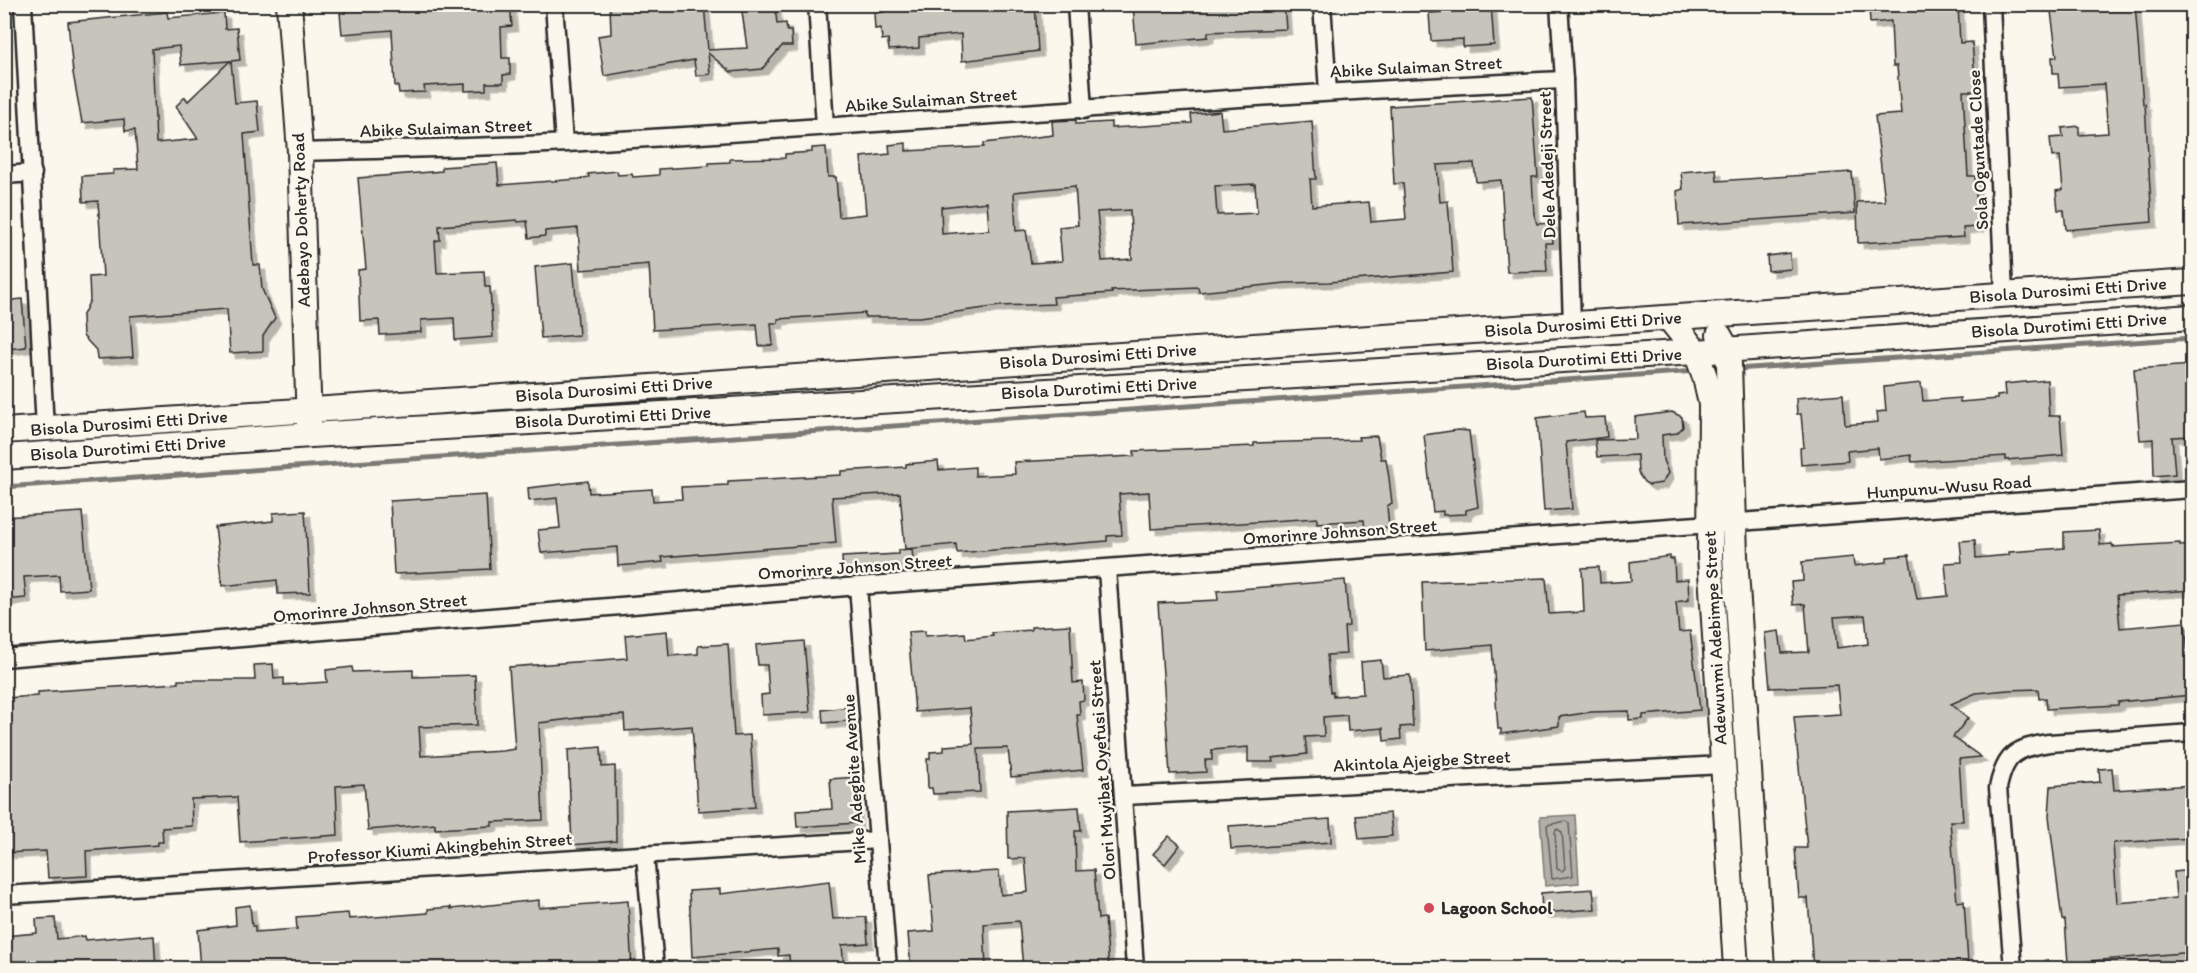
<svg xmlns="http://www.w3.org/2000/svg" width="2197" height="973" font-family="Itim,sans-serif">
<style>
.water{fill:#b1afa7;stroke:#7b7a75;stroke-width:1.5}
.lines{fill:none;stroke-linecap:round;stroke-linejoin:round}
.shore{stroke:#61605d;stroke-width:1.5}
.stream{stroke:#7b7a75;stroke-width:5}
.building{fill:#c7c4bc;stroke:#2b2b2b;stroke-width:1.5;fill-rule:evenodd;filter:url(#shadow)}
.street-casing{stroke:#2b2b2b;stroke-width:21}
.secondary-casing{stroke:#2b2b2b;stroke-width:28}
.street{stroke:#fbf7ec;stroke-width:16}
.secondary{stroke:#fbf7ec;stroke-width:24}
.poi-dot{fill:#d1495b;stroke:#fbf7ec;stroke-width:2}
.labels{text-anchor:middle;stroke-width:5;stroke-linejoin:round;paint-order:stroke}
.street-label{font-size:18px;fill:#2b2b2b;stroke:#fbf7ec}
.poi-label{font-size:18px;font-weight:bold;fill:#2b2b2b;stroke:#fbf7ec;text-anchor:start}
</style>
<defs>
<filter id="shadow"><feDropShadow dx="5.5" dy="5.5" stdDeviation="0" flood-color="#0004"/></filter>
</defs>
<rect width="100%" height="100%" fill="#fbf7ec"/>
<filter id="ink" filterUnits="userSpaceOnUse"><feTurbulence type="fractalNoise" baseFrequency=".0167" numOctaves="2"/><feDisplacementMap in="SourceGraphic" scale="12" xChannelSelector="R" yChannelSelector="G"/><feConvolveMatrix kernelMatrix="1 2 1 2 8 2 1 2 1" color-interpolation-filters="sRGB"/></filter>
<g filter="url(#ink)">
<path class="water" d="M1575,815L1579,883L1545,886L1540,817Z"/>
<g class="lines">
<g class="shore">
<path d="M1566,821L1569,824L1573,876L1552,879L1547,825Z"/>
<path d="M1557,829L1562,832L1565,868L1562,871L1557,869L1555,832Z"/>
</g>
<g class="stream">
<path d="M1736,369L2192,338"/>
<path d="M4,487L1697,371"/>
</g>
</g>
<g class="building">
<path d="M344,4H510L512,26L501,27L502,58H510V74L503,75V83H486V90L465,91V84L424,86L425,92L399,93L398,86H395L392,30L342,34L340,13H345Z"/>
<path d="M610,4H704L708,50L747,48L741,4H775L777,24L786,23L787,31H791L792,46H782L762,69L731,72L708,53L710,74L696,76L694,60L604,76L598,36L611,34Z"/>
<path d="M916,4H1035L1038,51L962,61L961,34L919,38V48L889,50L888,39L882,40L881,28L875,29L874,13L884,12V7Z"/>
<path d="M1133,4H1284L1286,29L1208,32V37L1136,44Z"/>
<path d="M1460,4H1491L1494,45L1463,47V39L1431,41L1429,13L1460,11Z"/>
<path d="M1869,4H1958L1960,43L1972,42L1976,91H1963L1968,176H1975L1978,227L1963,228L1964,237L1858,243L1857,202L1885,201L1875,116L1901,114L1897,66H1893L1891,21L1870,23Z"/>
<path d="M2050,4H2135L2143,104H2145L2152,222L2066,230L2064,210H2058L2056,191L2063,190L2060,156L2052,157L2050,138L2063,137L2062,128L2079,126V135L2108,133L2104,84L2059,87L2058,73H2053L2052,57H2057Z"/>
<path d="M167,12L168,18L224,13L225,29L237,28L240,60L231,61L235,103L257,101L260,132L244,134L253,265H260L262,289L275,318L263,336V351L230,353L227,309L130,316L133,357L97,359L96,350L83,336L82,317L90,300L89,277L103,276L98,201L83,202L82,176L113,174V170L138,169L135,130L125,131L124,119L82,123L73,73L68,22ZM179,46L181,65L230,61L188,101L185,97L176,106L198,139L156,143L152,49Z"/>
<path d="M1532,97L1538,177H1532L1534,214L1537,224L1552,223L1553,243H1545L1547,271L1507,272L1501,180L1476,182L1474,163L1437,165L1440,202L1448,201L1453,272L1329,282L1286,283L1199,292L1198,287L1111,291L1112,293L1053,297L1054,304L1000,306L920,317H865V313L778,319V323H771L773,345L759,346L757,324L653,330L649,264L581,270L578,228L545,231V236L529,238L527,221L518,222L517,220L439,226L440,240L435,241L437,273L484,271L485,287H490L493,337L455,340L454,318L421,320V332L380,335L379,320L360,321L358,270L366,269L358,178L442,171V167L497,163L499,185L579,179L589,177L588,174L617,171L618,175L632,174L633,177L659,175V169L709,166V163L730,162V159L785,158V154L812,152V148L826,147L828,177H836L839,217L866,214L861,157L890,154L889,145L906,143V151L984,147V143L1053,135L1052,121L1076,120V124L1111,122V128L1192,123L1191,114L1220,111L1222,129L1312,121L1316,179H1310L1312,206L1369,202L1371,222L1406,219L1403,183L1394,184L1390,106ZM1255,184L1257,213L1217,215L1215,186ZM1075,186L1078,225L1059,227L1062,261L1031,263L1026,230L1016,231L1014,192ZM987,202L989,230L942,234L941,207ZM1130,210L1132,259L1102,261L1097,212Z"/>
<path d="M1716,169L1717,181L1852,172L1855,213L1679,225L1677,191L1683,189L1681,172Z"/>
<path d="M1790,253L1791,269L1768,271L1767,256Z"/>
<path d="M573,263L579,335L541,338L535,267Z"/>
<path d="M22,299L26,347L7,349L4,301Z"/>
<path d="M2193,365V436L2172,437L2175,474L2154,476L2153,439L2140,440L2134,369Z"/>
<path d="M2047,380L2049,416H2060L2063,455L2006,460V456L1912,462L1911,455L1879,459L1878,448L1847,451L1848,461L1801,465L1800,448L1804,447L1801,414H1797L1796,398L1843,394L1845,425L1878,422L1877,412L1886,411L1884,387L1921,383L1923,401L1960,398V402L1997,399V396L2005,395L2004,384Z"/>
<path d="M1584,412L1585,418L1605,417L1607,437L1566,442L1572,509L1544,511L1537,418Z"/>
<path d="M1672,412L1682,417L1683,427L1677,433L1662,435L1663,460L1668,473L1662,483L1649,485L1644,482L1638,473L1637,455L1597,457L1595,440L1636,439L1635,417Z"/>
<path d="M1458,430L1469,431L1478,507L1466,510V514L1443,515V511L1433,512L1424,435Z"/>
<path d="M1377,436L1381,459H1386L1389,478L1392,503L1387,506L1389,527L1365,529L1364,520L1317,523V518L1151,529L1149,492L1119,494L1122,535L1107,536V541L957,553L956,544L905,549L900,493L832,497L836,543L662,557L663,562L618,566L617,547L541,553L538,530L560,528L557,498L529,501L528,488L588,481L589,493L652,489L653,501L682,499L681,487L728,485V481L841,475V471L906,467V464L938,461L939,470L975,467V476L1015,474L1014,462L1134,456V451L1254,446V443L1359,440L1358,437Z"/>
<path d="M486,495L490,569L394,574L390,501Z"/>
<path d="M305,511L310,593L278,594L277,580L222,586L215,527L273,521V513Z"/>
<path d="M82,512L89,589L60,591L59,575L24,577L26,598L4,600V517Z"/>
<path d="M2099,530L2100,545L2112,544L2113,547L2180,543V546L2193,545V590L2117,595L2120,628L2185,622L2192,695L2118,702V705L2047,709L2046,698L2039,699L2038,689L2008,690L1976,693L1951,704L1968,718L1953,737L1981,757L1959,759L1963,821H1950L1957,902L1964,901L1968,963L1922,966V969H1813L1808,898H1799L1795,848H1807L1794,717L1840,714L1837,685L1770,688L1765,633L1779,631L1782,653L1809,652L1805,604L1793,605L1791,582L1803,581L1802,562L1853,557L1854,566L1887,562V557L1909,555L1917,599L1948,596L1945,563L1962,562L1960,541L1975,540L1976,558L2009,555V552L2064,548V532ZM1865,615L1868,644L1837,648L1834,617Z"/>
<path d="M912,549L914,571L888,573V569L843,572L842,557L898,554V550Z"/>
<path d="M1670,556V559H1674L1675,580L1688,579L1689,600L1676,602L1679,632L1690,631L1700,710L1643,715V719L1629,720V711L1591,712L1559,717V726L1501,734V729H1498L1492,645L1425,651L1422,582L1546,578L1549,614L1584,612L1582,568L1599,567L1600,583L1631,581L1630,562Z"/>
<path d="M1345,580L1349,626L1344,627L1346,654L1327,655L1330,692H1333V696L1363,694L1361,662L1381,660L1383,677L1410,675L1413,726L1400,727L1401,739L1384,741L1383,728L1348,731L1347,715L1323,717L1324,736L1305,737L1307,754L1272,758L1273,762H1248V747L1212,750V760H1205L1206,772L1170,774L1158,603L1218,600L1217,591Z"/>
<path d="M1070,625L1073,683L1083,682L1084,700L1079,701L1080,715H1077L1083,770L1011,777L1008,748L978,749L980,792L933,794L932,788H928L927,759H930V752L944,751V746L973,744L970,708L915,712L908,632L925,631V636L965,633L966,639L993,636L992,633L1031,630V627Z"/>
<path d="M667,631L669,656L698,654V646L728,644L734,736L750,735L755,807L698,811L692,726L625,731L624,715L586,717L539,723L543,820L492,822V826L435,829V824L368,830L364,784L336,786L338,835L240,842L237,797L191,799L192,826L162,828L163,842H158V845L86,851L87,876L48,878L46,851L4,853V698L38,696V692L178,683V680H255L254,665L273,664L274,679L284,678V685L327,682L326,670L352,667L353,672L413,670V677L475,675L477,725L419,727L421,756L502,751L515,749L509,667L627,658L625,635Z"/>
<path d="M804,641L810,712L762,715L761,695L769,694L767,665H758L756,645Z"/>
<path d="M849,707V721L823,723L822,710Z"/>
<path d="M601,747L602,767L615,766L616,841L572,845L568,750Z"/>
<path d="M2112,768L2114,790L2193,785V838L2113,843L2117,903L2176,898L2174,872L2193,870V952L2068,963L2065,920H2062L2049,816L2051,786L2100,782L2099,769Z"/>
<path d="M856,777L857,823L797,827L796,811L832,809L830,779Z"/>
<path d="M1079,807L1081,831H1075L1076,871L1094,870L1098,919L1105,918L1109,969H1023L1019,921L984,924L986,969H911L908,933L934,931L929,875L999,871L1001,895L1028,892L1025,858L1008,859L1007,811Z"/>
<path d="M1390,813L1392,836L1359,839L1356,816Z"/>
<path d="M1330,819L1331,842L1231,849L1229,826Z"/>
<path d="M1169,836L1180,845L1165,864L1153,854Z"/>
<path d="M829,881L833,919L866,917L868,943L842,945L844,969H790L789,955L778,956V949L692,957L689,891L720,889V894Z"/>
<path d="M1593,889L1595,909L1542,913L1541,893Z"/>
<path d="M539,900V908L628,901L632,969H201L198,930L236,925L235,907L250,905L252,926H255V932L297,929L296,917L348,913L349,919L428,913V909L451,907V909Z"/>
<path d="M55,918L57,939L85,936L86,940L140,935L141,937L154,936L156,969H4V936L37,933L36,919Z"/>
</g>
<g class="lines">
<g class="street-casing">
<g id="street">
<path d="M23,4L45,429"/>
<path d="M554,4L564,143"/>
<path d="M817,4L825,126"/>
<path d="M1076,4L1083,110"/>
<path d="M1322,4L1328,91"/>
<path d="M1559,4L1564,80L1572,324"/>
<path d="M1991,4L2004,294"/>
<path d="M300,152C388,149 478,148 567,143C899,124 1231,95 1564,80"/>
<path d="M4,175L33,173"/>
<path d="M1107,569L1135,968"/>
<path d="M858,586L888,968"/>
<path d="M4,658L858,586L2192,489"/>
<path d="M1124,796L1723,765"/>
<path d="M645,855L655,968"/>
<path d="M4,895L878,840"/>
<path d="M2013,968L1998,788C2005,754 2016,748 2049,743L2192,733"/>
</g>
</g>
<g class="secondary-casing">
<g id="secondary">
<path d="M289,4L300,152L309,424"/>
<path d="M1669,318L1696,352L1705,377L1711,404L1710,557L1736,968"/>
<path d="M1719,335L1727,349L1729,364L1735,556L1762,968"/>
<path d="M4,431L2192,282"/>
<path d="M4,457L311,435L1696,352L2192,317"/>
</g>
</g>
<use href="#street" class="street"/>
<use href="#secondary" class="secondary"/>
</g>
</g>
<circle class="poi-dot" cx="1429" cy="908" r="6"/>
<g class="labels">
<g class="street-label">
<text transform="translate(1416 67) rotate(-3)" y="6">Abike Sulaiman Street</text>
<text transform="translate(931 100) rotate(-4)" y="6">Abike Sulaiman Street</text>
<text transform="translate(446 128) rotate(-2)" y="6">Abike Sulaiman Street</text>
<text transform="translate(1978 150) rotate(-93)" y="6">Sola Oguntade Close</text>
<text transform="translate(1547 165) rotate(-92)" y="6">Dele Adedeji Street</text>
<text transform="translate(301 220) rotate(-92)" y="6">Adebayo Doherty Road</text>
<text transform="translate(2068 290) rotate(-4)" y="6">Bisola Durosimi Etti Drive</text>
<text transform="translate(1583 324) rotate(-4)" y="6">Bisola Durosimi Etti Drive</text>
<text transform="translate(2069 325) rotate(-4)" y="6">Bisola Durotimi Etti Drive</text>
<text transform="translate(1098 356) rotate(-4)" y="6">Bisola Durosimi Etti Drive</text>
<text transform="translate(1584 359) rotate(-3)" y="6">Bisola Durotimi Etti Drive</text>
<text transform="translate(1099 388) rotate(-3)" y="6">Bisola Durotimi Etti Drive</text>
<text transform="translate(614 389) rotate(-4)" y="6">Bisola Durosimi Etti Drive</text>
<text transform="translate(613 417) rotate(-3)" y="6">Bisola Durotimi Etti Drive</text>
<text transform="translate(129 423) rotate(-4)" y="6">Bisola Durosimi Etti Drive</text>
<text transform="translate(128 448) rotate(-4)" y="6">Bisola Durotimi Etti Drive</text>
<text transform="translate(1949 487) rotate(-4)" y="6">Hunpunu-Wusu Road</text>
<text transform="translate(1340 532) rotate(-4)" y="6">Omorinre Johnson Street</text>
<text transform="translate(855 567) rotate(-4)" y="6">Omorinre Johnson Street</text>
<text transform="translate(370 608) rotate(-5)" y="6">Omorinre Johnson Street</text>
<text transform="translate(1715 638) rotate(-93)" y="6">Adewunmi Adebimpe Street</text>
<text transform="translate(1422 761) rotate(-3)" y="6">Akintola Ajeigbe Street</text>
<text transform="translate(1102 770) rotate(-94)" y="6">Olori Muyibat Oyefusi Street</text>
<text transform="translate(854 779) rotate(-94)" y="6">Mike Adegbite Avenue</text>
<text transform="translate(440 848) rotate(-4)" y="6">Professor Kiumi Akingbehin Street</text>
</g>
<g class="poi-label">
<text x="1441" y="914">Lagoon School</text>
</g>
</g>
<rect width="2197" height="973" fill="none" stroke="#fbf7ec" stroke-width="24"/>
<rect x="12" y="12" width="2173" height="949" fill="none" stroke="#2b2b2b" stroke-width="2" filter="url(#ink)"/>
</svg>
